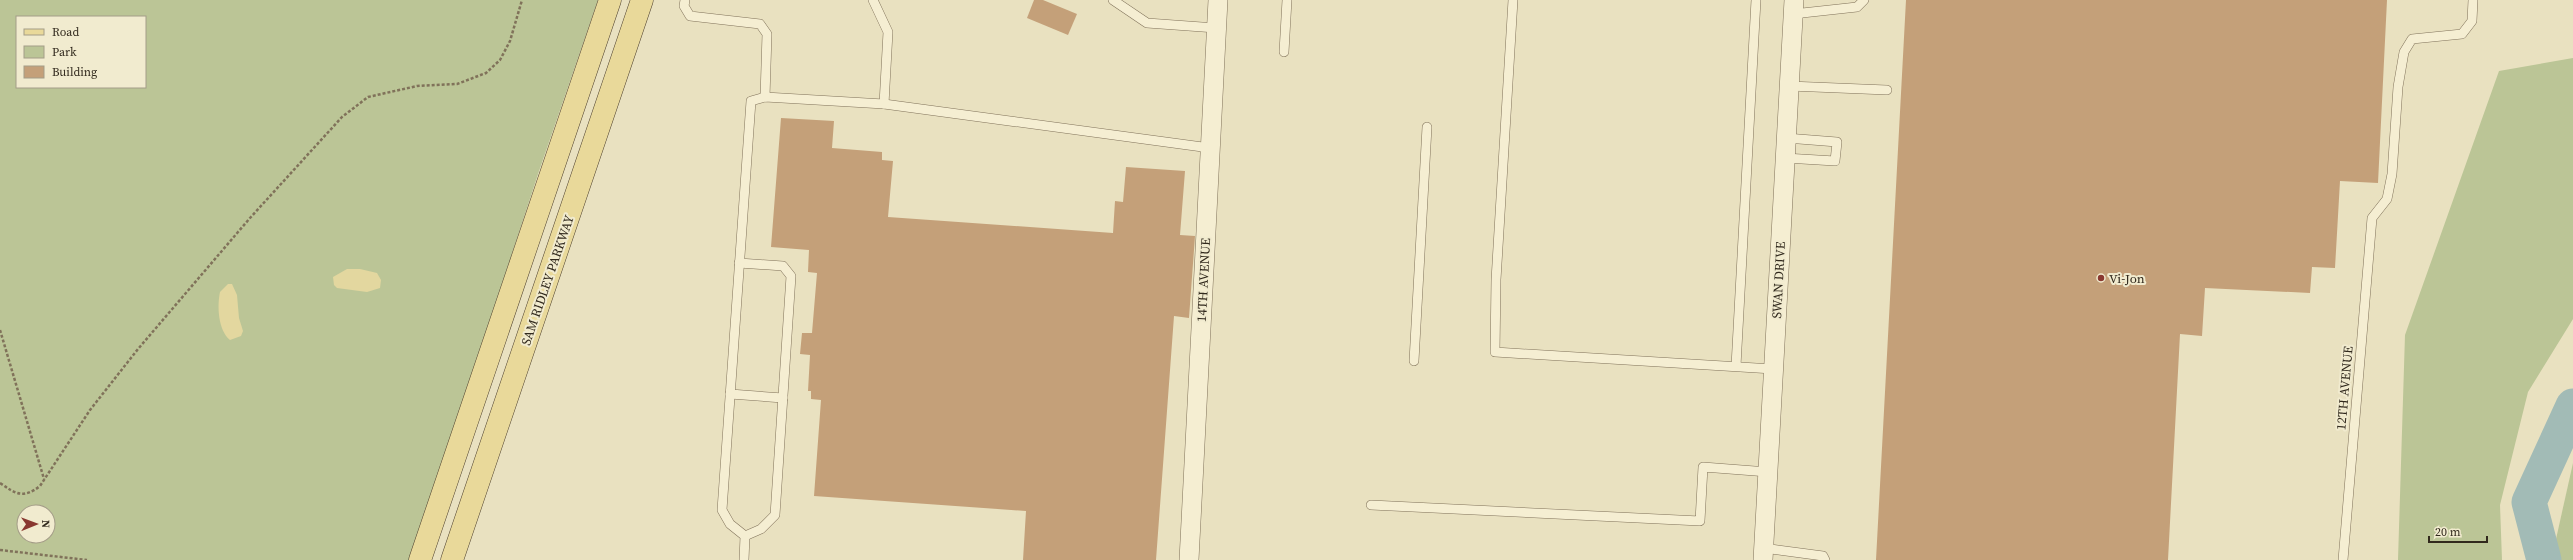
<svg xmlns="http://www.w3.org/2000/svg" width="2573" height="560" font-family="'Source Serif 4',serif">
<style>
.green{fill:#bbc596;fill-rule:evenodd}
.sand{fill:#e3d79f}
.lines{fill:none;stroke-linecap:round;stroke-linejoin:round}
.river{stroke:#a2bbb6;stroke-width:35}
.building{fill:#c4a079}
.lane-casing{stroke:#80725a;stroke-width:10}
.street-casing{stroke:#80725a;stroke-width:20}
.primary-casing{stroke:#4e402e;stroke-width:23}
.path{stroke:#80725a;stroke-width:2.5;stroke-dasharray:3 2;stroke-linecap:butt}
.lane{stroke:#f5eed2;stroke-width:9}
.street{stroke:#f5eed2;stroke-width:19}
.primary{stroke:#e9d99a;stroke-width:22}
.poi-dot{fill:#893830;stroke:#f1ebcf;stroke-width:1.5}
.labels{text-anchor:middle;stroke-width:4;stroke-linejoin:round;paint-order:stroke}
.poi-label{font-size:13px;fill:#31291d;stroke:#f1ebcf;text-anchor:start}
.street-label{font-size:13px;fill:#31291d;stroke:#f1ebcf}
</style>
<rect width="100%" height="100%" fill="#e9e1c0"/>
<g class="green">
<path d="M0,0H598L539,171L412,560H0ZM17,17H145V87H17ZM24,512H48V536H24Z"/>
<path d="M2573,58V319L2528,392L2500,505L2502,560H2398L2405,335L2499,71Z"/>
<path d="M2573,463V560H2557L2554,548Z"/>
</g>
<g class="sand">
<path d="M347,269H360L377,273L381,280L380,288L367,292L337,288L334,285L333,277Z"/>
<path d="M228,284H232L237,295L239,318L243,331L241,336L230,340C218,330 217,306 220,292Z"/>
</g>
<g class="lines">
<path class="river" d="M2544,560L2529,502L2573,406"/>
</g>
<g class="building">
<path d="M1034,0H1043L1077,14L1068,35L1027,18Z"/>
<path d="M1906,0H2387L2378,183L2340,181L2335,268L2312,267L2310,293L2205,288L2202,336L2180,334L2168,560H1876Z"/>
<path d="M781,118L834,121L832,148L882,152V160L893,161L888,217L1113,233L1115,201L1123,202L1126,167L1185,171L1180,235L1195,236L1189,318L1174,316L1156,560H1023L1026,511L814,496L821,400L811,399V391H808L810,355L800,354L802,333H812L817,273L808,272L809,250L771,247Z"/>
</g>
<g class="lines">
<g class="lane-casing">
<g id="lane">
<path d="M685,0L684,6L690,16L760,24L767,34L765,97"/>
<path d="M1113,0L1147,23L1216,28"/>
<path d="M1513,0L1496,280L1495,352L1773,369"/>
<path d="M1793,14L1857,7L1864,0"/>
<path d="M1284,52L1287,0"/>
<path d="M1789,86L1887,90"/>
<path d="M884,104L1210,148"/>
<path d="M1785,158L1835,161L1837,142L1786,138"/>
<path d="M739,263L783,266L791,276L775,515L761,529L745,536"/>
<path d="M1414,361L1427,127"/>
<path d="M1736,366L1756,0"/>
<path d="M730,394L783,398"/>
<path d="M1371,505L1700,521L1703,467L1768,472"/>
<path d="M1763,548L1823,556L1825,560"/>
<path d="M744,560L745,536L730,524L722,510L751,101L765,97L884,104L888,32L873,0"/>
<path d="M2343,560L2372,218L2387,199L2392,174L2398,87L2404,52L2412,39L2462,34L2472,21L2473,0"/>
</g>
</g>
<g class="street-casing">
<g id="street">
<path d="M1189,560L1218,0"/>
<path d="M1763,560L1794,0"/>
</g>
</g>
<g class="primary-casing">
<g id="primary">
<path d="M420,560L610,0"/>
<path d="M452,560L642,0"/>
</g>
</g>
<g class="path">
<path d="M0,330L44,479"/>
<path d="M0,483C16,494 23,499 40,486L90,410L138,349L250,218L342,117L368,97L417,86L457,84L486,73L500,60L510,41L522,0"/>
<path d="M0,550L87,560"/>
</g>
<use href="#lane" class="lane"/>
<use href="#street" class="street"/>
<use href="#primary" class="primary"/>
</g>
<circle class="poi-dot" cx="2101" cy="278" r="4"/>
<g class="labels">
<g class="poi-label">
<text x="2109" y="283">Vi-Jon</text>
</g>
<g class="street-label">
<text transform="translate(547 280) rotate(-71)" y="5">SAM RIDLEY PARKWAY</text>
<text transform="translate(1203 280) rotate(-87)" y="5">14TH AVENUE</text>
<text transform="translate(1778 280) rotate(-87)" y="5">SWAN DRIVE</text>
<text transform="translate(2344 388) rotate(-85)" y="5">12TH AVENUE</text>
</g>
</g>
<rect x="16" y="16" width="130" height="72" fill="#f1ebcf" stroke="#a49d88"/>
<rect x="24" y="29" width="20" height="6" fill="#e9d99a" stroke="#a49d88"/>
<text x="52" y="36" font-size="12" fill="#31291d">Road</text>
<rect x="24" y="46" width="20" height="12" fill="#bbc596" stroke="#a49d88"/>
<text x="52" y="56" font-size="12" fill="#31291d">Park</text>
<rect x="24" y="66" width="20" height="12" fill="#c4a079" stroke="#a49d88"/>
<text x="52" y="76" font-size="12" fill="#31291d">Building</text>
<g transform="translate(36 524) rotate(89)"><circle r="19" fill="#f1ebcf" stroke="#a49d88"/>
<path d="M0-3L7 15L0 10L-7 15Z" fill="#893830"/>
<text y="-6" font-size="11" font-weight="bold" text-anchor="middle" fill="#31291d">N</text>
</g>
<path d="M2429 536v6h58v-6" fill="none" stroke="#31291d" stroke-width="2"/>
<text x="2435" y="536" font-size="12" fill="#31291d" stroke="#f1ebcf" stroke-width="3" paint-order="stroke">20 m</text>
</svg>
